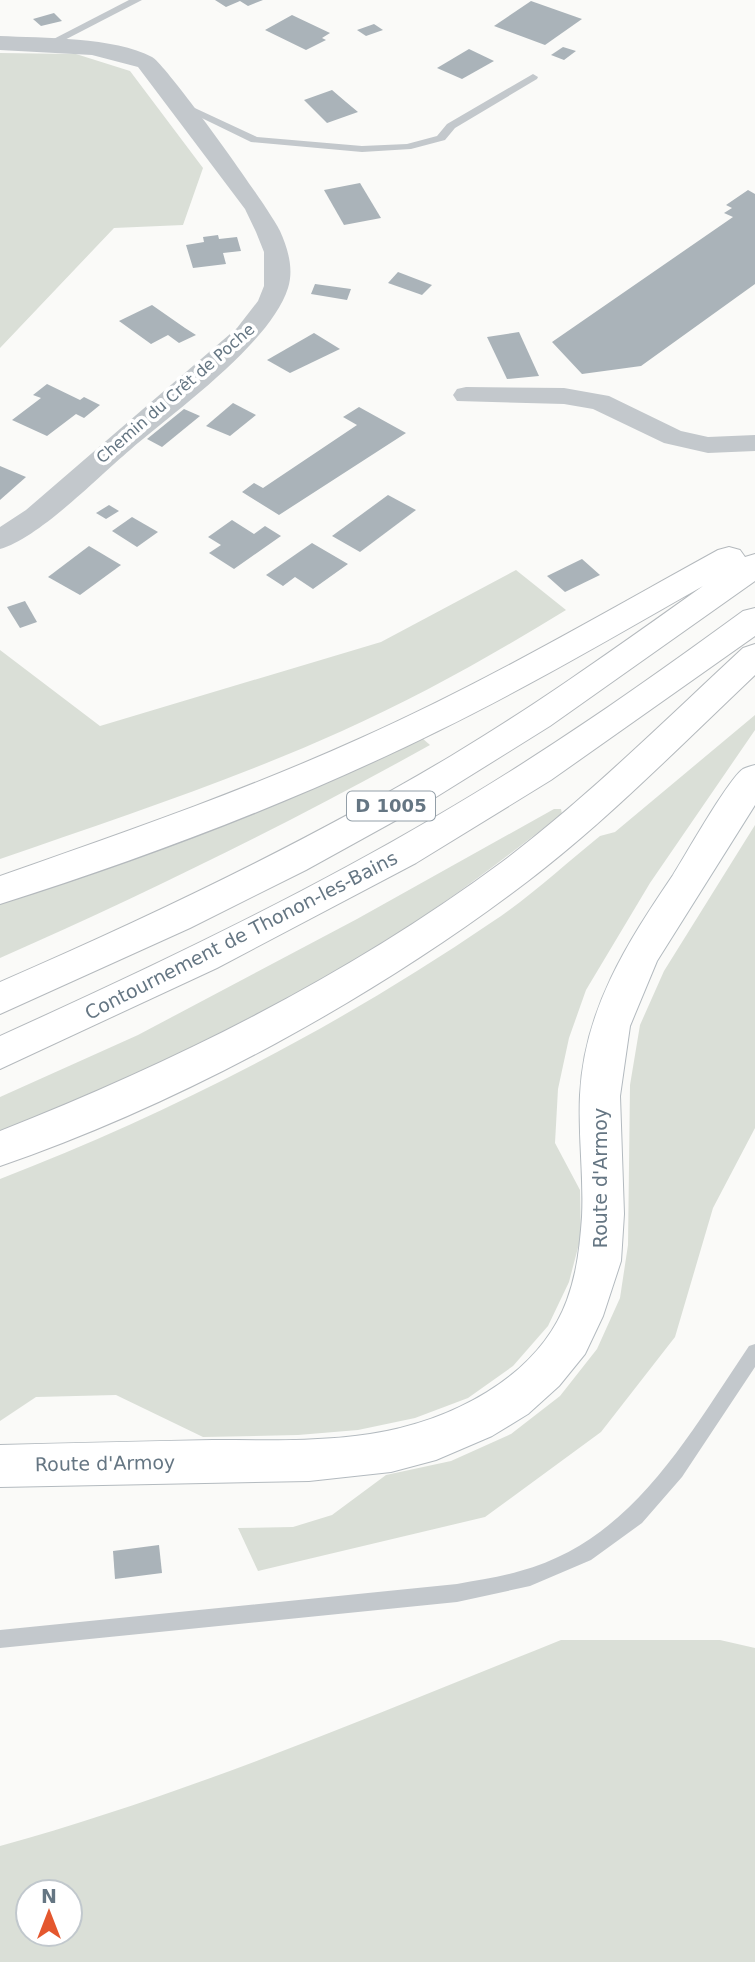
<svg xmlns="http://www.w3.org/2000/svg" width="755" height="1962" font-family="'DejaVu Sans',sans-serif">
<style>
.green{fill:#dadfd7;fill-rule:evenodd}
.building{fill:#aab3b9}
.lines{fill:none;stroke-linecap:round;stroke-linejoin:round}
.secondary-casing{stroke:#b3babf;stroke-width:2}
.trunk-casing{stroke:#b4b9bd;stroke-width:2}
.service{fill:#c3c8cc;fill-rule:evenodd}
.minor{fill:#c3c8cc;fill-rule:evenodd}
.secondary{fill:#fff;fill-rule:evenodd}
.trunk{fill:#fff;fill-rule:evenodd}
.labels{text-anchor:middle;stroke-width:7;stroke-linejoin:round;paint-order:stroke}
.far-street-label{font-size:16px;fill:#657683;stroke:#fff}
.shield{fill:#fff;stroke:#939fa8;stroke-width:2}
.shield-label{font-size:18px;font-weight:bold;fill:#657683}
.street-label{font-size:19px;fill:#657683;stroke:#fff}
</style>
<rect width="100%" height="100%" fill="#fafaf8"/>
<g class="green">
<path d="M0,53L76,54L130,71L203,168L183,225L114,228L0,348Z"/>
<path d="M516,570L566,610C494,654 420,696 342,731C231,781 115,819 0,859V650L100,726L381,642Z"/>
<path d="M755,715V730L650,883L586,990L569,1038L558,1089L555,1143L580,1190L581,1236L569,1282L548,1326L513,1366L468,1398L415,1418L358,1430L298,1435L203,1437L116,1395L36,1397L0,1421V1179C173,1112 338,1027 492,922C530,897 564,865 600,836L615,832Z"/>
<path d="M422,738L430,745C290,823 147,893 0,958V904Z"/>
<path d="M554,809H561L562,814C500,862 438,909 371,951C254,1024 127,1080 0,1134V1097L138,1035L357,919Z"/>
<path d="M755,825V1128L713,1208L675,1337L601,1432L485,1517L258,1571L238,1528L293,1527L332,1515L386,1475L451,1461L511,1434L560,1396L597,1349L620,1298L628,1245L630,1085L640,1025L664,971Z"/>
<path d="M561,1640H720L755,1648V1962H0V1846C192,1793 376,1714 561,1640ZM28,1892H70V1934H28Z"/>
</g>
<g class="building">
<path d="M215,0H263L248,6L240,1L226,7Z"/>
<path d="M531,1L582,19L545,45L494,26Z"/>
<path d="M54,13L62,21L41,26L33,19Z"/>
<path d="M292,15L330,33L322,38L326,40L306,50L265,30Z"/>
<path d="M374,24L383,30L366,36L357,30Z"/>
<path d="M563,47L576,51L564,60L551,55Z"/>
<path d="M469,49L494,61L462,79L437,68Z"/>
<path d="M332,90L346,102L358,112L327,123L304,100Z"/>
<path d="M360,183L381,218L344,225L324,190Z"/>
<path d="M748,190L755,194V284L641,366L582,374L552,342L733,217L724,213L732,208L726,205Z"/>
<path d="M218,235L219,239L237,237L241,251L223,253L226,264L193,268L186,245L204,242L203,237Z"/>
<path d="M398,272L432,285L422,295L388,283Z"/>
<path d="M315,284L351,289L347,300L311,294Z"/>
<path d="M152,305L185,328L196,335L179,343L168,335L151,344L119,321Z"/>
<path d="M519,332L539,376L507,379L487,337Z"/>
<path d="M314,333L340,349L290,373L267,360Z"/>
<path d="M47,384L80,400L84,397L100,405L84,418L76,414L47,436L12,420L41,398L33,395Z"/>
<path d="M233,403L256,415L230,436L206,426Z"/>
<path d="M359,407L406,433L279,515L242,492L254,483L263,488L357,425L343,417Z"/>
<path d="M184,409L200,416L162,447L147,439Z"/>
<path d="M0,466L26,477L0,500Z"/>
<path d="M388,495L416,510L360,552L332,536Z"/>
<path d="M109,505L119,511L106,519L96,513Z"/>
<path d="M132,517L158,532L137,547L112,531Z"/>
<path d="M232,520L254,534L265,526L281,536L234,569L209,553L221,545L208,537Z"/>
<path d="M312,543L348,564L313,589L295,577L283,586L266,575Z"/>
<path d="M89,546L121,565L80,595L48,577Z"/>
<path d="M582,559L600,575L565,592L547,576Z"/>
<path d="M25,601L37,622L20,628L7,607Z"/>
<path d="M159,1545L162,1573L115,1579L113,1551Z"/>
</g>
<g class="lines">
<g class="secondary-casing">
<path id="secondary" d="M755,765V805L657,961L630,1026L620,1096L624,1214L621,1261L603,1316L585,1354L559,1386L528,1414L492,1436L436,1460L391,1472L309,1481L0,1487V1445C71,1443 142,1441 213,1440C265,1440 318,1442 370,1434C448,1422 538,1379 567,1300C577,1273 580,1245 582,1217C584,1176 578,1136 580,1095C584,1010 627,943 673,875C685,856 729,778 743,769C747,767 751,766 755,765Z"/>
</g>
<g class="trunk-casing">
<g id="trunk">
<path d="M729,547L740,550L745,557L755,554V581L550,726L420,807L306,870L190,928L0,1014V982C154,915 307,842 451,756C538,704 620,645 703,586C615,636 528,687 438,731C301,799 146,858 0,904V876C122,833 244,791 361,738C484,683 600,615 718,550Z"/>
<path d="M755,608V636L551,780L416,863L217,968L0,1069V1036C148,969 295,899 435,817C542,755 643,684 743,611Z"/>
<path d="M755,644V675C681,745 609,819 528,881C376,997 181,1104 0,1166V1131C177,1061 348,976 502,862C588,797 664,721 743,648Z"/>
</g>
</g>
<g class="service">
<path d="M129,0H142L51,47L42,45Z"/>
<path d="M533,74L538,77L537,79L455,128L445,140L411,149L362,152L251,142L175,105L184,103L257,137L362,146L407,144L437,136L447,124Z"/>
<path d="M755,1344V1367L682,1477L642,1523L591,1560L530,1586L457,1602L0,1648V1630L457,1584C478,1580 500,1577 520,1571C632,1541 688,1436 749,1346Z"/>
</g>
<g class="minor">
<path d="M0,36C42,38 115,37 152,57C166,64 271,211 280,231C288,249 294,269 288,288C270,344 175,411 130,450C98,477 39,538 0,549V527L26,510L237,328L258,301L264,286V252L256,232L245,209L138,67L92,55L0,50Z"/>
<path d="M466,387L564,388L609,396L681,431L708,437L755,435V451L708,453L664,443L593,409L564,404L457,401L453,395L457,389Z"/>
</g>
<use href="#secondary" class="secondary"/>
<use href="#trunk" class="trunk"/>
</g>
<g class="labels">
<g class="far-street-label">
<text transform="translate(175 393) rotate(-41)" y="6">Chemin du Crêt de Poche</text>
</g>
<rect class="shield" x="347" y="791.5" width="88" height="29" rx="5"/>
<g class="shield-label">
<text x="391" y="812">D 1005</text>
</g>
<g class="street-label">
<text transform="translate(241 935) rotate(-27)" y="7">Contournement de Thonon-les-Bains</text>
<text transform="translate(600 1178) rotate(-90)" y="7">Route d'Armoy</text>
<text transform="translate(105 1463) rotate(-1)" y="7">Route d'Armoy</text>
</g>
</g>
<g transform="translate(49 1913)"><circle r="33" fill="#ffffff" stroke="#c1c8cd" stroke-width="2"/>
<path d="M0-5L12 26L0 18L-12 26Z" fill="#e4572e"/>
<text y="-10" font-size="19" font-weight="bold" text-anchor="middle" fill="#657683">N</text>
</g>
</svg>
